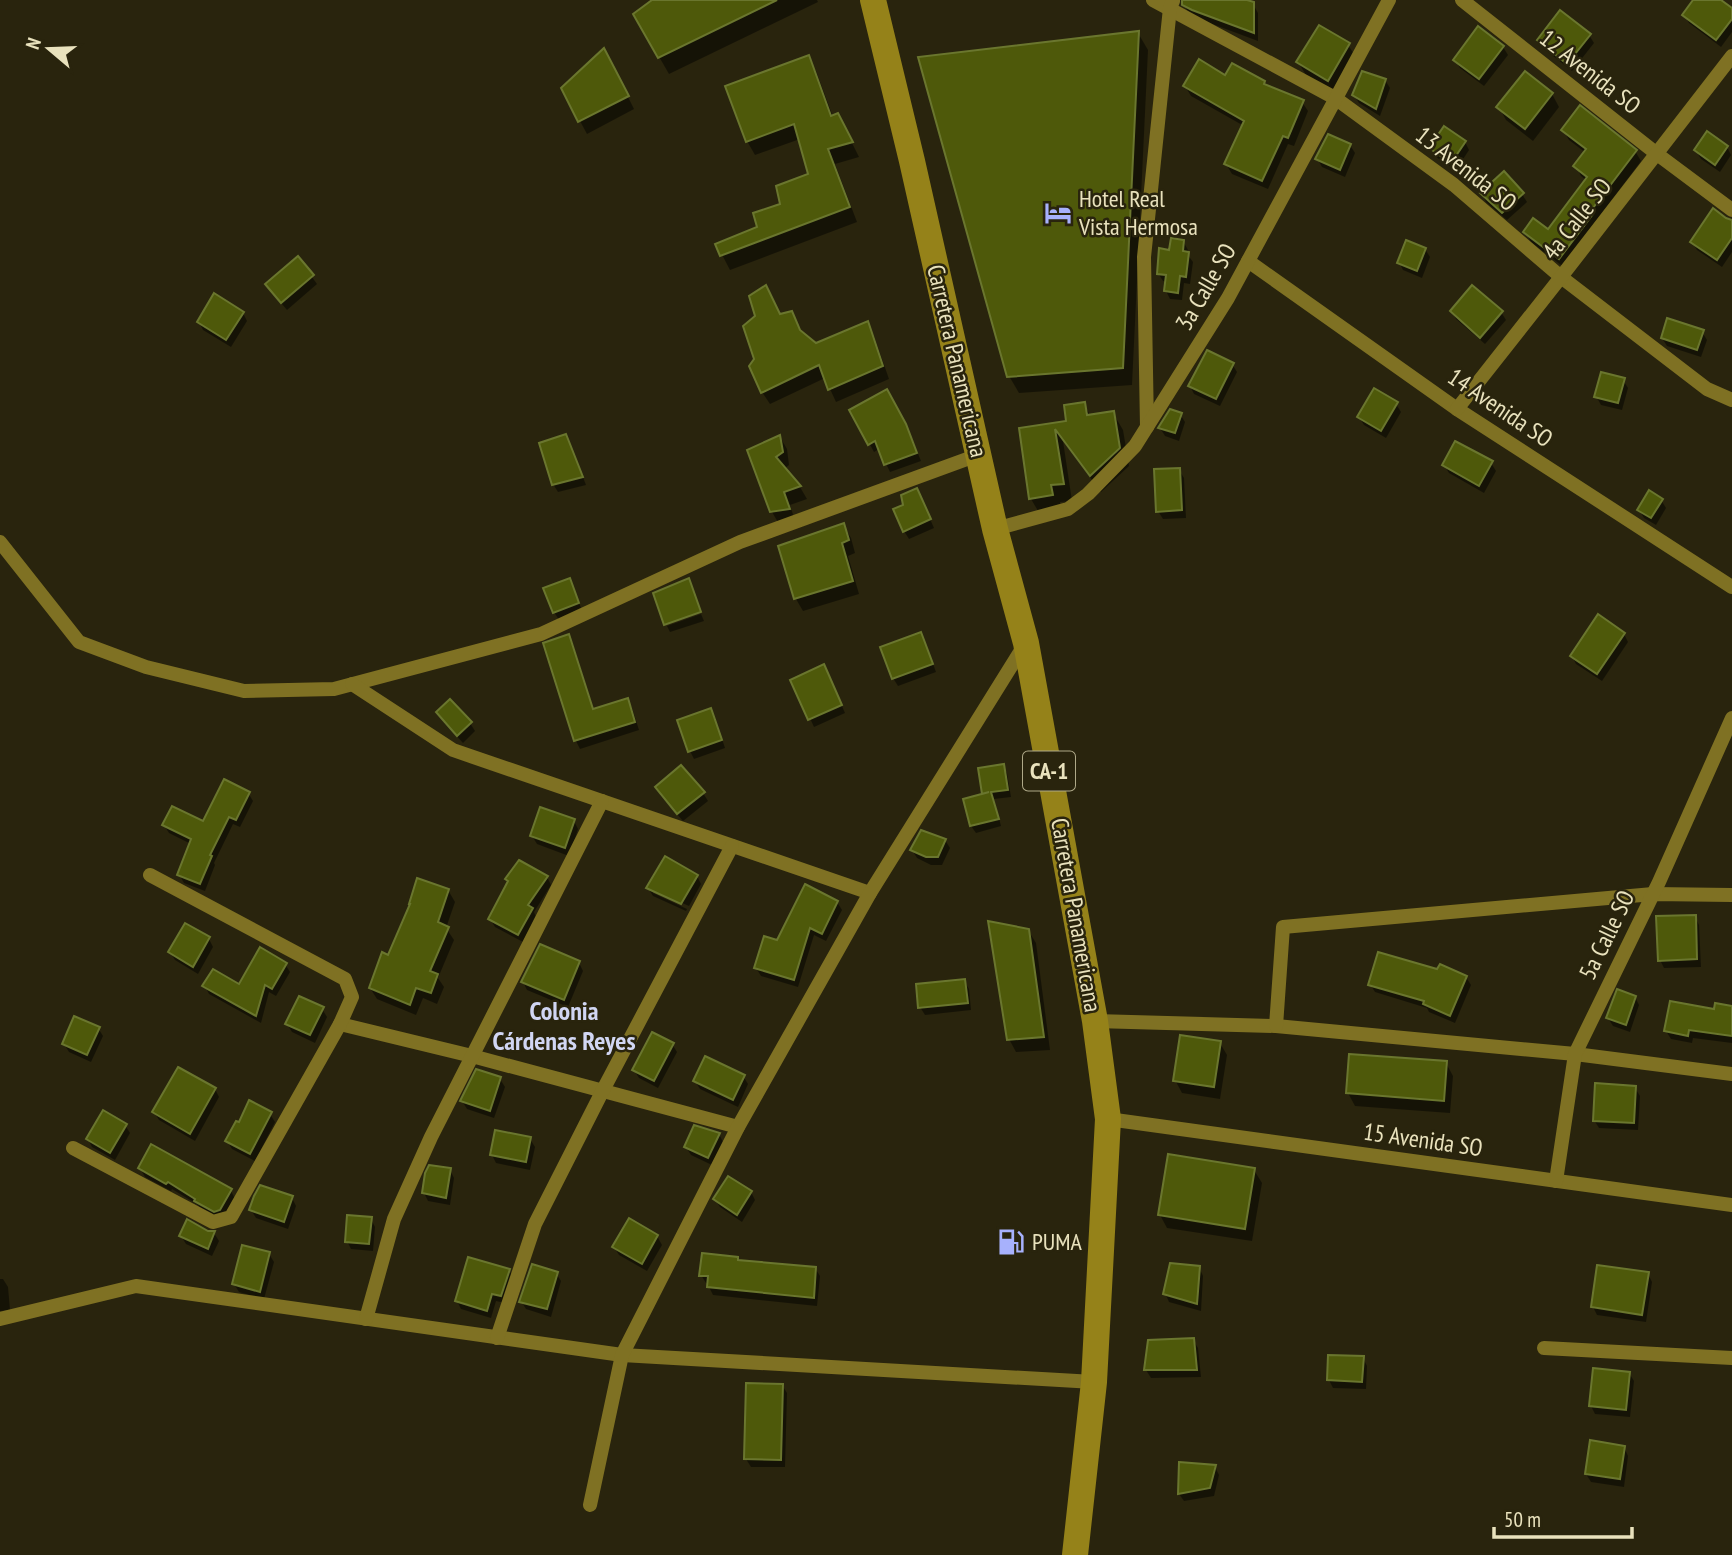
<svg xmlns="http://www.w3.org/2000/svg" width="1732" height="1555" font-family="'PT Sans Narrow',sans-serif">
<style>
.shadow{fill:#0007}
.building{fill:#4e590a;stroke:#6a762e;stroke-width:2}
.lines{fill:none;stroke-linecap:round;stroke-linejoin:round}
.street{stroke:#7f7123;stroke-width:14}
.highway{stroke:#958219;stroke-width:26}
.labels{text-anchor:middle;stroke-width:5;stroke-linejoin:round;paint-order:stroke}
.shield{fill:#29240d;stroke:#afa988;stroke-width:2}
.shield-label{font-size:23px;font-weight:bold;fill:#e9e2bd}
.street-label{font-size:24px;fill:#e9e2bd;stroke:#29240d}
.poi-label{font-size:24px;fill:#e9e2bd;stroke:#29240d;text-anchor:start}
.neighbourhood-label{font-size:26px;font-weight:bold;fill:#d1d6f3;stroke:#29240d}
</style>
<rect width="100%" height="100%" fill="#29240d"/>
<g class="shadow">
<path d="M655,0H817L818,2L669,74L635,15Z"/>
<path d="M1185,0H1242L1253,4L1258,13V41L1199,19L1189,14L1184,4Z"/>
<path d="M1696,0H1719L1732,10V32L1721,47L1689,23L1684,15Z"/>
<path d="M1138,33L1148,50L1132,385L1019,393L1009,376Z"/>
<path d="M1589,35L1594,43L1572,71L1543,48L1539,40Z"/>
<path d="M1348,45L1356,57L1335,92L1306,75L1298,62Z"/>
<path d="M1503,47L1508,55L1484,86L1460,68L1455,60Z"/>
<path d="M808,57L816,71L833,117L845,129L859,157L835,164L857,222L730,270L717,245L759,228L810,175L800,139L755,155L747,141Z"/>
<path d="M611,63L634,109L587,134L580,121Z"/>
<path d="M1226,77L1264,82L1267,87L1302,102L1308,111L1294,146L1288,144L1268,189L1232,174L1226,164L1244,126L1191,96L1185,86Z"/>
<path d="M1385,80L1390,88L1380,116L1359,103L1354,95Z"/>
<path d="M1552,94L1559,107L1533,141L1506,120L1499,107Z"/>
<path d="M1563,130L1635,151L1641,161L1595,222L1565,268L1531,242L1525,232L1548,231L1587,181L1581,176L1576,166L1586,153L1569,140Z"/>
<path d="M1465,142L1469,150L1456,170L1436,157L1431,148Z"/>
<path d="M1350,145L1355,153L1345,177L1322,167L1317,158Z"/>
<path d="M1727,147L1731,155L1720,172L1701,159L1696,151Z"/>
<path d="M1504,174L1522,194L1527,202L1507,220L1486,202L1482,194Z"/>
<path d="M1732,223V252L1722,267L1697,250L1692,242Z"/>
<path d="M1183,241L1188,250L1187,254L1193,262L1190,284L1184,283L1182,300L1170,299L1166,291L1167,282L1163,281L1158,273L1171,252Z"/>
<path d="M1425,249L1430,257L1422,278L1403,270L1399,262Z"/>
<path d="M298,258L317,284L287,310L272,292Z"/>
<path d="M1452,311L1501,312L1506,320L1485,344L1456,319Z"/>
<path d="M243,313L247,321L231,347L203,330L199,322Z"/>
<path d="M792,313L802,334L816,345L867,323L874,336L889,379L836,402L825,378L770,404L762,392L780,316Z"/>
<path d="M1702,332L1707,340L1701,357L1667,346L1662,338Z"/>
<path d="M1232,364L1237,372L1220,406L1194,394L1190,386Z"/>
<path d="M1623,380L1628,388L1622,410L1601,405L1596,396Z"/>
<path d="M886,392L910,434L921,461L890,472L879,449L874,452L852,411Z"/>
<path d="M1084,404L1091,417L1113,413L1123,430L1129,466L1101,492L1063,441L1072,501L1060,502L1062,512L1041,516L1031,499L1021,430L1068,423Z"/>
<path d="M1396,404L1401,412L1386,438L1364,425L1359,417Z"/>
<path d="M1180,414L1185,422L1179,441L1165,436L1160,428Z"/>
<path d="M780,437L787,449L789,465L784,469L800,487L807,499L790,505L795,521L779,524L772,512L750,451Z"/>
<path d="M570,444L586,485L558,492L553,484Z"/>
<path d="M1491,463L1496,471L1484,493L1449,473L1444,465Z"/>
<path d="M1179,470L1184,478L1186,518L1163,519L1158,511Z"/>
<path d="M921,498L934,528L909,539L904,531Z"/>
<path d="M1661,500L1666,508L1656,525L1644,518L1639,510Z"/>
<path d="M843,525L851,538L855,553L848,556L859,594L803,611L796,599L780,547Z"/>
<path d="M574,588L582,611L559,620L554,612Z"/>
<path d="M701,614L704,621L670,632L667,626Z"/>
<path d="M1624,634L1628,642L1602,681L1576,664L1572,656Z"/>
<path d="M569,636L573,644L594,711L627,700L632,708L639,730L580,749L576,741L546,644Z"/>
<path d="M925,642L936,672L898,686L893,678Z"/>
<path d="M828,674L845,713L814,727L793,681Z"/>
<path d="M710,710L715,718L725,748L694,759L690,751Z"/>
<path d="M438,713L470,723L475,731L463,743L443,721Z"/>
<path d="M1003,766L1007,773L1011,797L994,799L1001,826L976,833L971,826L985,795Z"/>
<path d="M657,788L703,793L708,801L683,821L661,796Z"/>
<path d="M248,793L253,801L240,827L233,824L214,863L215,865L205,891L184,883L179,874L191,844L169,833L164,825L204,824Z"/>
<path d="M574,821L578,829L569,856L537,844L532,836Z"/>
<path d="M945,840L950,848L942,865H931L917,858L912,850Z"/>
<path d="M697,876L701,884L689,906L653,890V893L687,909L686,911L653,896L648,888Z"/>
<path d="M547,877L551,885L534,912L536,917L523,942L495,927L490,919Z"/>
<path d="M448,890L455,902L446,928L454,940L438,978L444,987L437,1004L423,998L416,1015L377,999L370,988L389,957Z"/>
<path d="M837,902L842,910L826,941L814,935L798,987L761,976L756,968L778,942Z"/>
<path d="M1695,917L1699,925L1701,967L1664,968L1660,960Z"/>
<path d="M1028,930L1036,943L1050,1050L1016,1052L1009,1039Z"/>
<path d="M209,939L213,947L198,974L175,960L170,952Z"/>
<path d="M579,963L583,971L568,1007L527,990L523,982Z"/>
<path d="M285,964L290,972L276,996L269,992L261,1023L209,994L205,986L239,987Z"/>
<path d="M1466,977L1471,985L1455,1023L1429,1012L1427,1008L1375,992L1370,984Z"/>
<path d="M964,981L969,989L971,1010L925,1015L920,1007Z"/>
<path d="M1635,997L1639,1005L1630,1032L1613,1026L1608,1018Z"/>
<path d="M1732,1008V1043L1693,1038L1692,1043L1671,1039L1666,1031L1716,1011Z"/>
<path d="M322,1009L327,1017L315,1043L292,1032L287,1024Z"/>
<path d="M98,1028L103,1036L91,1062L69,1052L64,1044Z"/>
<path d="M1220,1043L1227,1055L1220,1099L1182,1093L1175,1080Z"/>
<path d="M672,1044L677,1052L658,1088L639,1078L634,1070Z"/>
<path d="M1446,1063L1453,1076L1450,1113L1355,1106L1348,1093Z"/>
<path d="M743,1076L748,1084L738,1107L700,1089L695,1081Z"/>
<path d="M500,1079L505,1087L494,1118L467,1109L462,1101Z"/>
<path d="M1635,1088L1640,1096L1638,1130L1599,1128L1594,1120Z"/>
<path d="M215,1089L219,1097L195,1141L159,1120L154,1112Z"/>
<path d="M270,1114L275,1122L255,1161L232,1149L227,1141Z"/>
<path d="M125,1125L130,1133L115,1160L92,1147L88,1139Z"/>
<path d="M719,1134L723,1142L712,1165L691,1155L686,1147Z"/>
<path d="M530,1139L535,1147L530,1170L496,1163L492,1155Z"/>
<path d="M140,1168L231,1191L235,1199L224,1218L220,1219L201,1209L198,1205L172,1189L171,1191L145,1177Z"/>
<path d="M450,1170L454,1178L450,1205L428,1201L424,1193Z"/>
<path d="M1254,1170L1262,1183L1252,1241L1167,1228L1160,1215Z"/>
<path d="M751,1192L755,1200L742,1222L720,1207L715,1199Z"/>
<path d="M292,1198L296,1206L288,1229L256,1218L251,1210Z"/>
<path d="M371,1219L375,1227L373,1251L351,1249L347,1241Z"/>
<path d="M629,1221L657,1236L662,1245L647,1271L619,1255L614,1247Z"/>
<path d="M208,1232L214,1233L219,1241L212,1256L186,1244L181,1236Z"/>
<path d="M269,1254L274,1262L264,1299L239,1292L234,1284Z"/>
<path d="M737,1258L739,1261L815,1268L820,1276L817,1306L713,1295L709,1287V1284L706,1283L701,1275Z"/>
<path d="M1199,1267L1203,1276L1201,1311L1169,1302L1165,1293Z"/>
<path d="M509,1270L513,1278L505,1303L496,1301L491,1318L461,1309L457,1301Z"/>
<path d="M556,1273L561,1281L551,1317L526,1309L521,1301Z"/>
<path d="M1648,1274L1652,1282L1646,1322L1597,1315L1593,1307Z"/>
<path d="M0,1279H3L8,1287L10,1310L0,1311Z"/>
<path d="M1193,1340L1198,1348L1201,1377L1151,1378L1146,1370Z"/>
<path d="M1363,1358L1367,1366L1366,1389L1333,1388L1329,1380Z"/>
<path d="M1629,1373L1634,1381L1630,1417L1595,1414L1591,1406Z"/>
<path d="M782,1385L787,1393L785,1467H751L746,1459Z"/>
<path d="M1624,1447L1628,1456L1624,1487L1591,1482L1586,1474Z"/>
<path d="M1215,1467L1219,1475L1214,1496L1184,1501L1179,1494Z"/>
</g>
<g class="building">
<path d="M652,0H777L658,58L633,14Z"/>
<path d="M1182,0H1247L1254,2V33L1192,10L1182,5Z"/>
<path d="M1693,0H1721L1732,8V19L1716,40L1682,15Z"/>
<path d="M1560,10L1591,34L1567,64L1537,40Z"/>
<path d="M1319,25L1350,43L1328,81L1296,62Z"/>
<path d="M1478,26L1504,46L1479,79L1453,60Z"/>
<path d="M1139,31L1123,368L1007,377L918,57Z"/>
<path d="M604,48L629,96L578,122L561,88Z"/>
<path d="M809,55L831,116L838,113L853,142L828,149L850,207L720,256L715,244L757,227L753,213L780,204L776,186L808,174L794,124L746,142L725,86Z"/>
<path d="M1199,59L1225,75L1232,63L1265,81L1264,84L1304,100L1288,138L1283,136L1262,181L1224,164L1244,121L1183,86Z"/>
<path d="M1362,71L1386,79L1376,109L1352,95Z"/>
<path d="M1525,71L1553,93L1525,129L1496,107Z"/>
<path d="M1580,105L1637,150L1590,212L1593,214L1559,259L1523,232L1533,218L1548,229L1587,177L1573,166L1586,149L1561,130Z"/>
<path d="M1444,126L1466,141L1451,163L1429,148Z"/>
<path d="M1707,131L1728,146L1715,165L1694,150Z"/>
<path d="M1328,134L1351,144L1340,170L1315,159Z"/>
<path d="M1504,171L1524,193L1502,213L1480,193Z"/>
<path d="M1713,208L1726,218L1732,220V238L1717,260L1690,242Z"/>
<path d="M1171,238L1184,240L1183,251L1189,252L1186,277L1180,276L1178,293L1164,291L1166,275L1157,274L1159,248L1169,250Z"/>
<path d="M1406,240L1426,248L1417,271L1397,263Z"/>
<path d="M298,256L314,275L281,303L265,284Z"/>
<path d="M766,285L780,314L792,311L800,330L816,343L868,321L883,366L828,390L819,365L761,393L749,366L754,359L743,326L755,316L749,296Z"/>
<path d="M1472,285L1503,311L1480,338L1450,311Z"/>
<path d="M214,293L244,312L226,340L197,322Z"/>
<path d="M1667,318L1704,330L1697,350L1661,338Z"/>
<path d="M1207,350L1234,363L1216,399L1188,386Z"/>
<path d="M1601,372L1625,378L1618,403L1594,397Z"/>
<path d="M1374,388L1398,402L1381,431L1357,417Z"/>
<path d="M887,389L906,424L917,453L884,465L875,441L868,445L849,410Z"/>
<path d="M1085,402L1087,415L1114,411L1120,448L1090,476L1055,429L1064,484L1051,485L1053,495L1029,499L1019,428L1066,421L1064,405Z"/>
<path d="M1170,409L1182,413L1175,433L1158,428Z"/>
<path d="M566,434L583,477L552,485L539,443Z"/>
<path d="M780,435L783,452L776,457L801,486L784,492L790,509L770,512L747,450Z"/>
<path d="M1455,441L1493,461L1479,486L1442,465Z"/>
<path d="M1180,468L1182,510L1156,512L1154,469Z"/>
<path d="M917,488L931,519L903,532L893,509L903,505L901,495Z"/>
<path d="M1649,490L1663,499L1651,518L1637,510Z"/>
<path d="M844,523L849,540L842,543L853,581L794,599L778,546Z"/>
<path d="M570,578L579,603L553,613L543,588Z"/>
<path d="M689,578L701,612L664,625L653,593Z"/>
<path d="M1598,614L1625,633L1597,674L1570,656Z"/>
<path d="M921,632L933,664L892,679L880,647Z"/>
<path d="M569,634L593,709L628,698L635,722L574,741L543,643Z"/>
<path d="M824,664L842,705L808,720L790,680Z"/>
<path d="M450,699L472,722L457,736L436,712Z"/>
<path d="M711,708L722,740L688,752L677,720Z"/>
<path d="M1004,764L1008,790L991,792L999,819L970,826L963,799L989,792L982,794L978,768Z"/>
<path d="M681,765L705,792L677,814L655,787Z"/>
<path d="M224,779L250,792L236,820L229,817L210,855L212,856L200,884L177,875L191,839L162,825L172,806L203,821Z"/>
<path d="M540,807L575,819L565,848L530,836Z"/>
<path d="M921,830L946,839L938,857H926L910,850Z"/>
<path d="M665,856L698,875L681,904L646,888Z"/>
<path d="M519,860L548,876L528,905L533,908L518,935L488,919L508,881L505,879Z"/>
<path d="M417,878L449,889L438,922L449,927L430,971L438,974L431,993L416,988L410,1005L369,988L382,952L388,955L410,904H409Z"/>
<path d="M805,884L838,901L822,934L810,928L794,980L754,968L764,936L777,940Z"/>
<path d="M1696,915L1697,959L1658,961L1656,916Z"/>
<path d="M988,921L1029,929L1044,1037L1007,1040Z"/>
<path d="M185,923L210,937L193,967L168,952Z"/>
<path d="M540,944L580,961L564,1000L521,982Z"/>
<path d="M260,947L287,963L272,989L265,985L256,1016L202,986L213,969L239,984Z"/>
<path d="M1378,952L1437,969L1440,964L1467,976L1450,1016L1423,1004L1424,1001L1368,985Z"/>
<path d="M965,979L968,1003L918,1008L916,984Z"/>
<path d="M1617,989L1636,996L1626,1025L1606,1018Z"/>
<path d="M299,996L324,1007L310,1035L285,1024Z"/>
<path d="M1670,1001L1714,1009L1715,1003L1732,1006V1036L1689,1030L1688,1036L1664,1031Z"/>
<path d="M74,1016L100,1027L87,1055L62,1044Z"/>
<path d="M652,1032L674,1043L654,1081L632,1070Z"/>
<path d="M1180,1035L1221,1041L1214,1087L1173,1081Z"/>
<path d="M1349,1054L1447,1061L1444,1101L1346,1093Z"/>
<path d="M705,1056L745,1075L733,1100L693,1081Z"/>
<path d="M178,1067L216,1088L190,1134L152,1112Z"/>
<path d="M476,1069L501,1077L490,1111L460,1101Z"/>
<path d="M1595,1083L1636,1086L1634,1123L1593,1121Z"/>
<path d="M249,1100L272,1112L250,1154L225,1141L236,1121L239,1122Z"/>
<path d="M103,1110L127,1124L110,1153L86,1139Z"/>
<path d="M694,1125L720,1133L708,1158L684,1147Z"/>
<path d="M495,1130L531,1137L526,1162L490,1155Z"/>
<path d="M151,1144L232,1189L220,1210L214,1212L194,1201L195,1199L168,1182L166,1184L138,1168Z"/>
<path d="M1168,1154L1255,1168L1245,1229L1158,1215Z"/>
<path d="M429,1165L451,1168L446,1198L422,1193L425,1173Z"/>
<path d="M728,1176L752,1191L737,1215L713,1199Z"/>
<path d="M260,1185L293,1196L284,1222L249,1210L254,1196Z"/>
<path d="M347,1215L372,1217L369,1244L345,1242Z"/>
<path d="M629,1218L658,1235L642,1264L612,1247Z"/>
<path d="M187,1219L208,1231H215L208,1249L179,1236Z"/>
<path d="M242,1245L270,1252L260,1292L232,1284Z"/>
<path d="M702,1253L738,1257V1260L816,1267L814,1298L707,1287L708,1276H699Z"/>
<path d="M468,1257L510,1269L501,1296L492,1294L487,1311L455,1301Z"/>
<path d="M1170,1263L1200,1266L1197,1304L1163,1294Z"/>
<path d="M532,1264L558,1272L547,1309L519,1302Z"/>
<path d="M1597,1265L1649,1272L1642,1315L1591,1307Z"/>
<path d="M1194,1338L1197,1370H1144L1148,1340Z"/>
<path d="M1328,1355L1364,1356L1362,1382L1327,1380Z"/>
<path d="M1593,1368L1630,1372L1626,1410L1589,1406Z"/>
<path d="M746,1383L783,1384L781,1460L744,1459Z"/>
<path d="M1590,1440L1625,1446L1620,1479L1585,1474Z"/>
<path d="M1179,1462L1216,1465L1210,1488L1178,1494Z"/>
</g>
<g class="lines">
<g class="street">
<path d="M1153,0L1335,98L1454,185L1561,277L1707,389L1732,400"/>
<path d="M1462,0L1657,154L1732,210"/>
<path d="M1248,261L1457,409L1732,587"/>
<path d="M1457,409L1561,277L1732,56"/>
<path d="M1147,427L1144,257L1170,8L1173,1"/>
<path d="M995,529L1068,509L1088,494L1135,446L1228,298L1389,0"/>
<path d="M0,542L79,642L146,667L244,691L334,689L541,634L740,542L978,455"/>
<path d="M352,684L453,750L870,893"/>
<path d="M1095,1021L1276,1026L1575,1054L1732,1074"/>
<path d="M340,1024L472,1056L738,1127"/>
<path d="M1276,1026L1283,927L1653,894L1732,895"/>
<path d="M1108,1119L1732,1205"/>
<path d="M73,1148L213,1222L231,1217L340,1024L352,997L345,979L150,875"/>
<path d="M1556,1181L1575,1054L1659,882L1732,718"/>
<path d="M0,1319L136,1286L622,1355L1094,1382"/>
<path d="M366,1319L394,1219L431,1137L602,801"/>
<path d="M497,1338L535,1224L603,1090L732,846"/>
<path d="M1544,1348L1732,1358"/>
<path d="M590,1505L622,1355L738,1127L870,893L1025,644"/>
</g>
<path class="highway" d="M873,0L912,161L995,529L1026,643L1095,1021L1108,1119L1094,1382L1075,1555"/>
</g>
<defs>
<g id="hotel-bare" transform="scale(2.1)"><path d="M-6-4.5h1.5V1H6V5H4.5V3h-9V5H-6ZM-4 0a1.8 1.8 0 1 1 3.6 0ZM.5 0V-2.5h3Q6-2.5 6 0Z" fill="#a7b1fc" stroke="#29240d" stroke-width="2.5" paint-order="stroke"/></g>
<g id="fuel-bare" transform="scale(2.1)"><path d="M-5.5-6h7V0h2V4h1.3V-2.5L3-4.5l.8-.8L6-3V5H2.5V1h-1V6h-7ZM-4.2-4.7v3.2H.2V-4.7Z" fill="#a7b1fc" stroke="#29240d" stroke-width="2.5" paint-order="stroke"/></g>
</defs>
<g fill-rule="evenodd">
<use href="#hotel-bare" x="1058" y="213"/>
<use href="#fuel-bare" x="1011" y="1242"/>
</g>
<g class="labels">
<rect class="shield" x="1023" y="751.5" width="52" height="39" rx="5"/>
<g class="shield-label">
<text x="1049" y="779">CA-1</text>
</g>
<g class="street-label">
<text transform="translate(1590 72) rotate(38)" y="8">12 Avenida SO</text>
<text transform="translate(1466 169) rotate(38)" y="8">13 Avenida SO</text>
<text transform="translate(1577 219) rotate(-52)" y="8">4a Calle SO</text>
<text transform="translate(1206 287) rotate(-60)" y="8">3a Calle SO</text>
<text transform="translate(957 361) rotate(77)" y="8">Carretera Panamericana</text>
<text transform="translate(1500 408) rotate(34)" y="8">14 Avenida SO</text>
<text transform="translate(1076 915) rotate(80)" y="8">Carretera Panamericana</text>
<text transform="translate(1607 935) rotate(-64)" y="8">5a Calle SO</text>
<text transform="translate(1423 1140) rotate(8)" y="8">15 Avenida SO</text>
</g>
<g class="poi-label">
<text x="1079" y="207">Hotel Real<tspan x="1079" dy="28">Vista Hermosa</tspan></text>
<text x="1032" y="1250">PUMA</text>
</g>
<g class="neighbourhood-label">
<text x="564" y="1020">Colonia<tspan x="564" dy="30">Cárdenas Reyes</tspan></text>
</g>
</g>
<g transform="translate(49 49) rotate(289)" stroke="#29240d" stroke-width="5" paint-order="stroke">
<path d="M0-5L12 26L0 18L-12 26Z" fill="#e9e2bd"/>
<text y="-10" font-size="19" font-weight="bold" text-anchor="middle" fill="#e9e2bd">N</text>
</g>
<path d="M1494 1527v10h138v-10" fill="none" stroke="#e9e2bd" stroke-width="3.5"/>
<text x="1504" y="1527" font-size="21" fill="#e9e2bd" stroke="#29240d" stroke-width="5" paint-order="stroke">50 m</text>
</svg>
